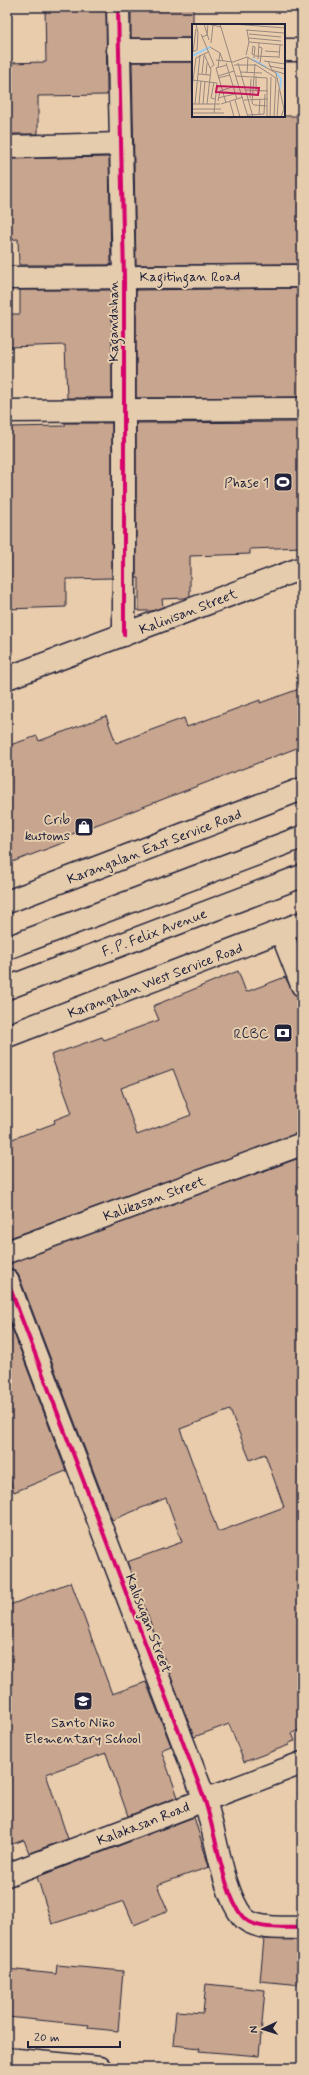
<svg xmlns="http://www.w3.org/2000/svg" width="309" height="2075" font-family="Mynerve,sans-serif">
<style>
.building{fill:#c8a58e;stroke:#22223b;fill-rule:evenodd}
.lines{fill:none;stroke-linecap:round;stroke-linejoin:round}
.minor-casing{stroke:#22223b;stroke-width:25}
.secondary-casing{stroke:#22223b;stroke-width:25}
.minor{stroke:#e5ccad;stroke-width:22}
.secondary{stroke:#e5ccad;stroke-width:22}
.cycleway-casing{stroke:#e5ccad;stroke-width:6}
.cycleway{stroke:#d6006c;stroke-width:4}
.labels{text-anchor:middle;stroke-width:4;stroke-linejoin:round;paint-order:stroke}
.street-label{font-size:14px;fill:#22223b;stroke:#e5ccad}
.poi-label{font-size:14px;fill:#22223b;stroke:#e5ccad;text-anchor:end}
.inset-river{fill:none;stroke:#98cef6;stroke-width:2}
.inset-road{fill:none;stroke:#99887f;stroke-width:1}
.view{fill:#c2185b;fill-opacity:0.15;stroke:#c2185b;stroke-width:2}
.inset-edge{fill:none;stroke:#22223b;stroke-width:2}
</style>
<rect width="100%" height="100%" fill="#e9ccac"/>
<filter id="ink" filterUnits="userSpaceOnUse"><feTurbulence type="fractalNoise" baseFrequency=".025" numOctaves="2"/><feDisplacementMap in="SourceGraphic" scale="8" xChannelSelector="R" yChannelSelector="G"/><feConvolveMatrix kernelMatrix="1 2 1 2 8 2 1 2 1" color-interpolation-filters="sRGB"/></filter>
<g filter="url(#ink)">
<g class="building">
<path d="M45,7H106L107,95L38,96V134H7V63L46,62Z"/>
<path d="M193,7V38H131V8Z"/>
<path d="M132,62H193V116H302V139H299L302,197V264L136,265Z"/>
<path d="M109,157L111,265H19L18,239L7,240V159Z"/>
<path d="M302,288V397L136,398V290Z"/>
<path d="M20,290H112V398H67L65,345L7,347V314H20Z"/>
<path d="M302,422V547L250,549V554L190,556V596L185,598L162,599L163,607L152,611H139V578H136V423Z"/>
<path d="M65,423H112V578L66,579V607L7,609V427L65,426Z"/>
<path d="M302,688V746L67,836L68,841L7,864V746L37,736L39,741L106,716L116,743L184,718L187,727L260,700V703Z"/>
<path d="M238,971L246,992L285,977L294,994L302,997V1132L7,1239V1141L55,1123L54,1120L72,1113L51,1055L102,1037L104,1040L159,1020L153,1006ZM173,1069L191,1115L137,1135L121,1088Z"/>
<path d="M302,1157V1729L292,1733L295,1741L289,1743V1745L244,1762L229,1724L194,1737L127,1562L182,1542L166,1498L112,1520L19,1276L15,1270L7,1268V1264ZM230,1410L250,1460L265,1454L284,1507L218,1532L180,1429Z"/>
<path d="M7,1315L66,1471L14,1492L7,1473Z"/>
<path d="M71,1582L112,1694L146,1682L171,1746L161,1750L178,1797L128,1816L106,1753L46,1774L68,1839L29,1853L24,1840L7,1846V1606Z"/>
<path d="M194,1817L209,1867L157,1885L168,1911L134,1925L124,1901L52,1924L37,1877Z"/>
<path d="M264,1939L302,1940V1985L260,1981Z"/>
<path d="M57,1965L123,1971L118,2031L88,2028L89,2025L7,2017V1969L56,1974Z"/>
<path d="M206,1984L265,1990L259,2056L199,2051L200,2048L173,2045L176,2011L203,2013Z"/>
</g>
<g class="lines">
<g class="minor-casing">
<g id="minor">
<path d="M118,7L124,277V635"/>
<path d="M118,50H193"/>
<path d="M284,50H302"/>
<path d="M7,147L121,144"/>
<path d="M7,278L302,276"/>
<path d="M7,411L302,409"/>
<path d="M7,678L302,568"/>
<path d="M7,902L302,789"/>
<path d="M281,931L302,985"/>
<path d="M7,1036L302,923"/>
<path d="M7,1252L302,1144"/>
<path d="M7,1280C73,1452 137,1624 203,1795C215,1827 222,1891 242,1916C254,1931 284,1927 302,1928"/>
<path d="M7,1875L302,1763"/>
<path d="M7,2059L100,2068"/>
</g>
</g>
<g class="secondary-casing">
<g id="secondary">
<path d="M7,948L302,837"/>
<path d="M7,988L302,876"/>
</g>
</g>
<use href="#minor" class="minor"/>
<use href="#secondary" class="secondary"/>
<g class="cycleway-casing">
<g id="cycleway">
<path d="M118,7L124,277V635"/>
<path d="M7,1280C73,1452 137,1624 203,1795C215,1827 222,1891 242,1916C254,1931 284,1927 302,1928"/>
</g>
</g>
<use href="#cycleway" class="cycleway"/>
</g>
</g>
<defs>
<g id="stadium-square" transform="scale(1)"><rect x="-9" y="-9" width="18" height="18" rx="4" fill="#22223b" stroke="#e5ccad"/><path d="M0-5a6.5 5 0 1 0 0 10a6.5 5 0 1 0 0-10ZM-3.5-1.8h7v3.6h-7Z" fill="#fff"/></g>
<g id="shop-square" transform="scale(1)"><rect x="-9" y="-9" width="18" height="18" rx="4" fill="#22223b" stroke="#e5ccad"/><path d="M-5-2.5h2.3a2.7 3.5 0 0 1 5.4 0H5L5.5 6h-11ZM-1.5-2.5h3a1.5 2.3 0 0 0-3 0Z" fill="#fff"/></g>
<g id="bank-square" transform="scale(1)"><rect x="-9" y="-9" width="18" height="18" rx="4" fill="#22223b" stroke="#e5ccad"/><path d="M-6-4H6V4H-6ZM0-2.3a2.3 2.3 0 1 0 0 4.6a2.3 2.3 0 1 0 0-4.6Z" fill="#fff"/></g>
<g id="school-square" transform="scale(1)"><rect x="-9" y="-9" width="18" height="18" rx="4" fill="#22223b" stroke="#e5ccad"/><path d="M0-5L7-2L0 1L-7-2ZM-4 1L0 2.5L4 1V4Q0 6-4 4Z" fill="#fff"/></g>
</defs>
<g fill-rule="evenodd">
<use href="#stadium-square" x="283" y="482"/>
<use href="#shop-square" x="84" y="827"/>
<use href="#bank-square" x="283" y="1033"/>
<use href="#school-square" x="83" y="1701"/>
</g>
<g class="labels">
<g class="street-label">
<text x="190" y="281">Kagitingan Road</text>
<text transform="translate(113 321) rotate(-90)" y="5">Kagandahan</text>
<text transform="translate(188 611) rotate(-21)" y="5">Kalinisan Street</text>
<text transform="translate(154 846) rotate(-21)" y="5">Karangalan East Service Road</text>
<text transform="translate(154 932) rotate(-21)" y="5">F. P. Felix Avenue</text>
<text transform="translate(155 980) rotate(-21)" y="5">Karangalan West Service Road</text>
<text transform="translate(154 1198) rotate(-20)" y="5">Kalikasan Street</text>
<text transform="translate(149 1623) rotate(69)" y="5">Kalusugan Street</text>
<text transform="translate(143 1823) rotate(-21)" y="5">Kalakasan Road</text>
</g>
<g class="poi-label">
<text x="269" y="487">Phase 1</text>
<text x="70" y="824">Crib<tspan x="70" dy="16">kustoms</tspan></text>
<text x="269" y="1038">RCBC</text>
<text x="83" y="1727" text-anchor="middle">Santo Niño<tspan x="83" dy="16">Elementary School</tspan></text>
</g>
</g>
<g transform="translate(192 24)">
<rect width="93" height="93" fill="#e9ccac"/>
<path class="inset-river" d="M0,32L18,23M60,35L74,43M84,48L89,55L88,65"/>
<path class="inset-road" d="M12,0L17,16M16,0L29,3M28,0L56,93M41,0L93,4M54,6L92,9M9,10L22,41L18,44M57,10L89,13M10,13L15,11L16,0M57,14L89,17M57,18L91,21M19,19L21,1M18,23L28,29L31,37M67,23L70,24L68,39M73,27L87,28M0,28L5,26L6,9L4,0M1,28L4,5M12,30L19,46L15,80M54,31L57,18L55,6M63,32L87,33M62,34V33L63,23L61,22L60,30L62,31M87,34L88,21M66,35L67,19M24,36L41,38L55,33L84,49L92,85L89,93M72,37L93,40M76,37L80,46L93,50M34,39L45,75M46,39L61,93M63,40L60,79L62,81L75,82M42,41H64L84,54L82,93M77,42L93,45M26,43L28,29M48,48L70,49M55,49L56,33M6,50L18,51M10,50L12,32M14,51L15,39M26,52L42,47M44,52L75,54V93M26,54L38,51M0,56L25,59L22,89M22,58L19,74L23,75M0,64L4,34L16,28M54,66L76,67M64,67V52M93,68V49M26,74L47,69M58,74L59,55M43,76L48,93M52,76L76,75M26,77L28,67L43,62M38,78L42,93M34,79L24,44L35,41M0,80H28M3,80L8,31M7,80L9,57M11,80L13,57M29,80L51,73M0,85H29M0,89H32M67,90L68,75M72,90L73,70M56,91L72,90M78,93L79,53M85,93L87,65"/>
<path class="view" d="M25,62L67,64L66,71L24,68Z"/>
<rect width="93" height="93" class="inset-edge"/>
</g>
<rect width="309" height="2075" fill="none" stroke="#e5ccad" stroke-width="24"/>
<rect x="12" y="12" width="285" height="2051" fill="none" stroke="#22223b" stroke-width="1.5" filter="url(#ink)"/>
<g transform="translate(263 2029) rotate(266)" stroke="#e5ccad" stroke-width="3" paint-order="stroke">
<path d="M0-3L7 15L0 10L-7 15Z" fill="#22223b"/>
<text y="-6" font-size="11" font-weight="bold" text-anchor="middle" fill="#22223b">N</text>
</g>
<path d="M28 2041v6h92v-6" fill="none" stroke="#22223b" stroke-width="2"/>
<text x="34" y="2041" font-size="12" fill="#22223b" stroke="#e5ccad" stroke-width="3" paint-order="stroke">20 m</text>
</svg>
